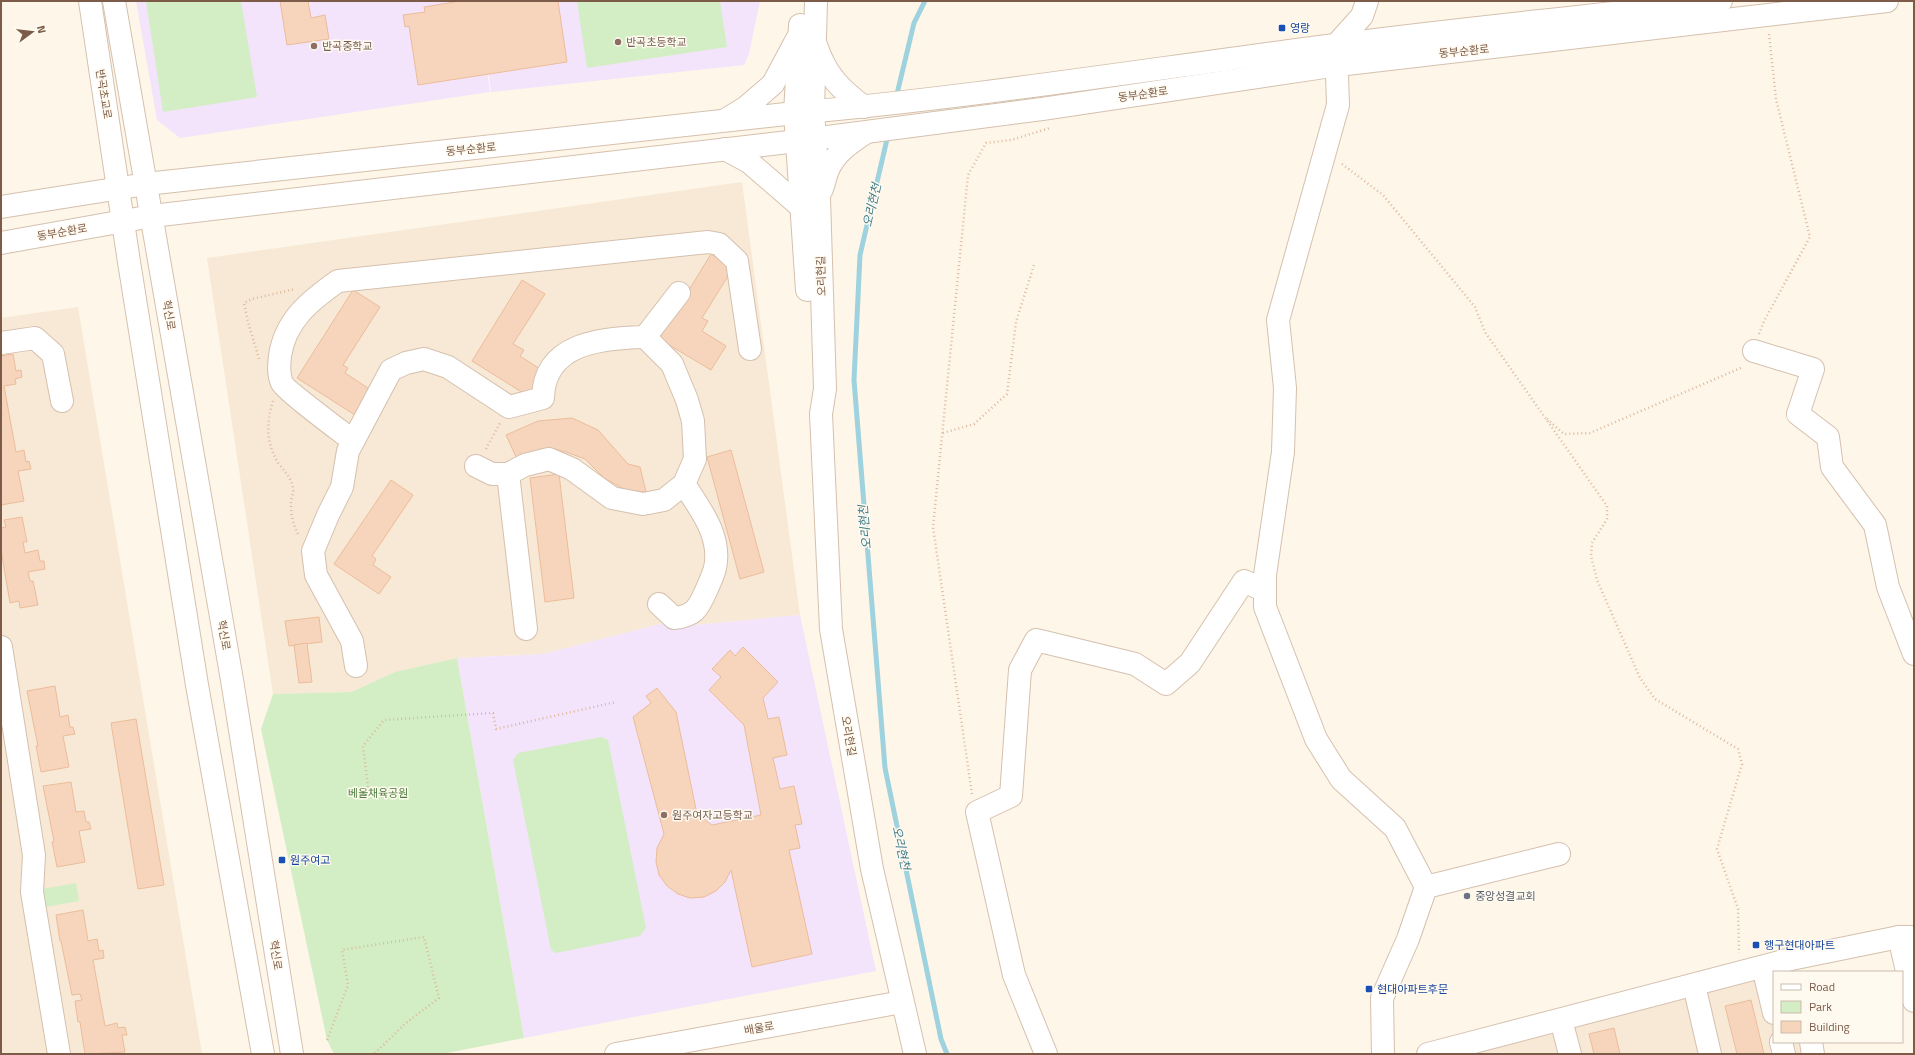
<svg xmlns="http://www.w3.org/2000/svg" width="1915" height="1055" font-family="'Titillium Web','Noto Sans KR',sans-serif">
<style>
.residential{fill:#f7e9d5}
.education{fill:#f3e4fb}
.green{fill:#d3eec4}
.lines{fill:none;stroke-linecap:round;stroke-linejoin:round}
.stream{stroke:#9ed2de;stroke-width:5}
.building{fill:#f7d5bc;stroke:#ecbc9a}
.minor-casing{stroke:#d5c0ae;stroke-width:24}
.path{stroke:#ddb99e;stroke-width:2.5;stroke-dasharray:1 3;stroke-linecap:butt}
.minor{stroke:#fff;stroke-width:22}
.transit-dot{fill:#1a4fb4;stroke:#fffaf0;stroke-width:1.5}
.education-dot{fill:#8d6e63;stroke:#fffaf0;stroke-width:1.5}
.worship-dot{fill:#6b7280;stroke:#fffaf0;stroke-width:1.5}
.labels{text-anchor:middle;stroke-width:3;stroke-linejoin:round;paint-order:stroke}
.transit-label{font-size:11px;fill:#164399;stroke:#fffaf0;text-anchor:start}
.education-label{font-size:11px;fill:#785e54;stroke:#fffaf0;text-anchor:start}
.street-label{font-size:11px;fill:#7c5c48;stroke:#fffaf0}
.park-label{font-size:11px;fill:#4c7d3c;stroke:#fffaf0}
.worship-label{font-size:11px;fill:#5b616d;stroke:#fffaf0;text-anchor:start}
.water-label{font-size:12px;font-style:italic;fill:#3c7b8a;stroke:#fffaf0}
</style>
<rect width="100%" height="100%" fill="#fef6e8"/>
<g class="residential">
<path d="M742,182L800,615L683,626L664,623L543,654L457,658L395,672L351,692L273,694L207,258Z"/>
<path d="M78,307L202,1054H1V318Z"/>
<path d="M1774,976V1042H1802L1805,1054H1447Z"/>
</g>
<g class="education">
<path d="M136,1H478L490,92L180,138L157,120Z"/>
<path d="M479,1H760L749,54L744,65L491,92Z"/>
<path d="M800,615L876,971L524,1038L457,658L543,654L664,623L683,626Z"/>
</g>
<g class="green">
<path d="M146,1H241L257,97L163,112Z"/>
<path d="M577,1H720L727,47L587,68Z"/>
<path d="M457,658L524,1038L441,1054H334L327,1040L261,729L273,694L351,692L395,672Z"/>
<path d="M601,737L608,740L646,928L640,936L556,953L551,950L513,760L518,753Z"/>
<path d="M76,883L79,901L45,907L42,889Z"/>
</g>
<g class="lines">
<g class="stream">
<path d="M896,98L914,23L925,1"/>
<path d="M888,135L860,255L854,380L885,768L941,1039L947,1054"/>
</g>
</g>
<g class="building">
<path d="M280,1H308L311,18L325,15L329,39L287,45Z"/>
<path d="M460,1H558L567,62L418,85L409,26L405,27L403,15L425,12L424,7Z"/>
<path d="M711,254L733,268L702,318L708,321L702,331L726,346L711,370L659,339Z"/>
<path d="M522,280L545,294L513,344L524,350L520,356L543,371L528,396L472,361Z"/>
<path d="M353,290L380,307L343,365L348,368L345,373L371,390L355,415L297,378Z"/>
<path d="M13,354L16,371L21,370L22,377L15,379L16,384L4,386L16,452L24,450L26,462L29,461L31,469L18,471L24,501L1,505V356Z"/>
<path d="M572,418L598,430L628,464L640,467L646,492L626,490L604,478L585,459L566,452L550,448L517,459L506,435L538,421Z"/>
<path d="M731,450L764,572L740,579L707,457Z"/>
<path d="M559,474L574,598L545,602L530,478Z"/>
<path d="M391,480L413,495L372,556L376,559L373,565L391,577L379,594L334,564Z"/>
<path d="M22,517L27,542H23L25,553L38,550L40,561H44L45,569L28,572L30,581H33L38,605L20,608L19,601L10,603L1,550V528L6,527L4,520Z"/>
<path d="M319,617L322,642L289,646L285,621Z"/>
<path d="M307,643L312,682L299,683L294,645Z"/>
<path d="M743,647L778,682L763,698L768,719L779,717L787,755L773,758L780,789L794,786L802,824L795,825L800,848L789,850L812,954L752,967L731,870L725,882L716,891L704,897L690,898L678,894L667,886L659,875L656,862L657,848L664,834L633,717L651,703L646,696L657,688L676,712L697,814L712,825L761,815L744,725L709,690L721,677L712,669L730,650L735,656Z"/>
<path d="M55,686L60,717L68,715L70,727H73L75,734L63,736L69,767L41,772L36,746H38L27,691Z"/>
<path d="M136,719L164,885L138,889L111,723Z"/>
<path d="M71,782L76,812L84,811L86,822H89L91,829L79,831L85,862L57,867L52,842L54,841L43,786Z"/>
<path d="M83,910L88,941L97,939L99,951L103,950L104,958L93,960L105,1026L117,1023L118,1028L125,1027L127,1035H122L125,1052L85,1054L80,1022H78L75,1001L82,1000L80,994L72,995L61,941H60L56,915Z"/>
<path d="M1751,1000L1764,1054H1737L1725,1006Z"/>
<path d="M1614,1028L1620,1054H1594L1589,1034Z"/>
</g>
<g class="lines">
<g class="minor-casing">
<g id="minor">
<path d="M90,1L129,262L197,685L263,1054"/>
<path d="M114,1L232,680L292,1054"/>
<path d="M816,1L813,111L819,198L825,389L821,414L831,629L872,869L915,1054"/>
<path d="M1367,1L1362,16L1336,45L1338,105L1278,320L1285,388L1283,452L1265,575V607L1316,739L1341,779L1395,828L1426,887L1408,939L1382,998L1383,1054"/>
<path d="M800,25L795,113L807,290"/>
<path d="M816,45C826,75 840,89 864,107"/>
<path d="M727,119L745,108L773,84L797,39"/>
<path d="M725,149L749,162L801,207"/>
<path d="M821,191C824,185 825,177 828,170C835,153 850,143 865,133"/>
<path d="M1,207L146,184L795,113C976,97 1155,68 1335,45C1463,28 1592,16 1721,1"/>
<path d="M1,243L152,216L797,141L1042,109L1338,65L1887,1"/>
<path d="M1,343L35,338L53,354L62,401"/>
<path d="M1754,351L1813,369L1798,414L1828,437L1832,467L1875,525L1888,587L1914,654"/>
<path d="M353,441C343,433 285,390 282,383C278,374 279,365 280,356C285,320 311,300 338,281L708,242L719,244L737,261L750,349"/>
<path d="M476,466L492,474H508L525,465L549,459L572,469L612,498L643,504L664,500L684,484L695,459L693,421L687,400L672,364L645,337"/>
<path d="M508,474L526,629"/>
<path d="M659,604L674,618C694,616 698,609 706,591C709,584 713,576 715,568C722,536 700,509 684,484"/>
<path d="M1,647L34,855L32,892L59,1054"/>
<path d="M356,666L352,641L316,575L313,551L328,515L342,487L348,451L391,370L406,363L424,359L448,367L509,407L543,398C544,343 601,338 645,337L679,293"/>
<path d="M1426,887L1559,854"/>
<path d="M1899,937L1914,1001"/>
<path d="M1763,967L1774,1013"/>
<path d="M1694,985L1710,1054"/>
<path d="M1561,1020L1570,1054"/>
<path d="M1781,1042L1784,1054"/>
<path d="M1811,1042L1813,1054"/>
<path d="M616,1054L902,1002"/>
<path d="M1046,1054L1014,975L977,812L1011,796L1020,670L1036,640L1135,664L1166,684L1190,663L1244,581L1265,591"/>
<path d="M1428,1054L1791,959L1899,937H1914"/>
</g>
</g>
<g class="path">
<path d="M1342,164L1383,195L1475,307L1485,332L1607,506V519L1592,543L1591,556L1597,580L1640,678L1655,699L1738,749L1742,764L1717,849L1738,909L1739,953"/>
<path d="M1759,334L1764,321L1810,237L1776,99L1769,34"/>
<path d="M259,359L248,322L244,303L252,299L295,289"/>
<path d="M273,401C266,422 266,445 279,464C285,472 291,477 293,488C294,494 290,500 291,506C291,516 294,527 299,536"/>
<path d="M1547,419L1564,434L1590,433L1743,367"/>
<path d="M943,433L974,424L1007,394L1016,322L1034,265"/>
<path d="M486,449L500,423"/>
<path d="M972,794L933,527L968,175L986,143L1011,140L1050,128"/>
<path d="M369,795L363,746L384,720L493,713L496,729L616,702"/>
<path d="M327,1040L348,985L342,950L424,937L439,998L406,1023L374,1054"/>
</g>
<use href="#minor" class="minor"/>
</g>
<g class="transit-dot">
<rect x="1278" y="24" width="8" height="8" rx="2"/>
<rect x="278" y="856" width="8" height="8" rx="2"/>
<rect x="1752" y="941" width="8" height="8" rx="2"/>
<rect x="1365" y="985" width="8" height="8" rx="2"/>
</g>
<g class="education-dot">
<circle cx="618" cy="42" r="4"/>
<circle cx="314" cy="46" r="4"/>
<circle cx="664" cy="815" r="4"/>
</g>
<circle class="worship-dot" cx="1467" cy="896" r="4"/>
<g class="labels">
<g class="transit-label">
<text x="1290" y="32">영랑</text>
<text x="290" y="864">원주여고</text>
<text x="1764" y="949">행구현대아파트</text>
<text x="1377" y="993">현대아파트후문</text>
</g>
<g class="education-label">
<text x="626" y="46">반곡초등학교</text>
<text x="322" y="50">반곡중학교</text>
<text x="672" y="819">원주여자고등학교</text>
</g>
<g class="street-label">
<text transform="translate(1464 51) rotate(-6)" y="4">동부순환로</text>
<text transform="translate(104 94) rotate(81)" y="4">반곡초교로</text>
<text transform="translate(1143 94) rotate(-8)" y="4">동부순환로</text>
<text transform="translate(471 149) rotate(-6)" y="4">동부순환로</text>
<text transform="translate(62 232) rotate(-10)" y="4">동부순환로</text>
<text transform="translate(821 276) rotate(-92)" y="4">오리현길</text>
<text transform="translate(169 315) rotate(80)" y="4">혁신로</text>
<text transform="translate(224 635) rotate(80)" y="4">혁신로</text>
<text transform="translate(849 736) rotate(80)" y="4">오리현길</text>
<text transform="translate(276 955) rotate(81)" y="4">혁신로</text>
<text transform="translate(759 1028) rotate(-10)" y="4">배울로</text>
</g>
<g class="park-label">
<text x="378" y="797">베울채육공원</text>
</g>
<g class="worship-label">
<text x="1475" y="900">중앙성결교회</text>
</g>
<g class="water-label">
<text transform="translate(872 205) rotate(-77)" y="4">오리현천</text>
<text transform="translate(865 527) rotate(-95)" y="4">오리현천</text>
<text transform="translate(901 848) rotate(78)" y="4">오리현천</text>
</g>
</g>
<rect width="1915" height="1055" fill="none" stroke="#7c5c48" stroke-width="4"/>
<rect x="1773" y="971" width="130" height="72" fill="#fffaf0" stroke="#cbbbad"/>
<rect x="1781" y="984" width="20" height="6" fill="#ffffff" stroke="#cbbbad"/>
<text x="1809" y="991" font-size="12" fill="#7c5c48">Road</text>
<rect x="1781" y="1001" width="20" height="12" fill="#d3eec4" stroke="#cbbbad"/>
<text x="1809" y="1011" font-size="12" fill="#7c5c48">Park</text>
<rect x="1781" y="1021" width="20" height="12" fill="#f7d5bc" stroke="#cbbbad"/>
<text x="1809" y="1031" font-size="12" fill="#7c5c48">Building</text>
<g transform="translate(32 32) rotate(75)" stroke="#fffaf0" stroke-width="3" paint-order="stroke">
<path d="M0-3L7 15L0 10L-7 15Z" fill="#7c5c48"/>
<text y="-6" font-size="11" font-weight="bold" text-anchor="middle" fill="#7c5c48">N</text>
</g>
</svg>
